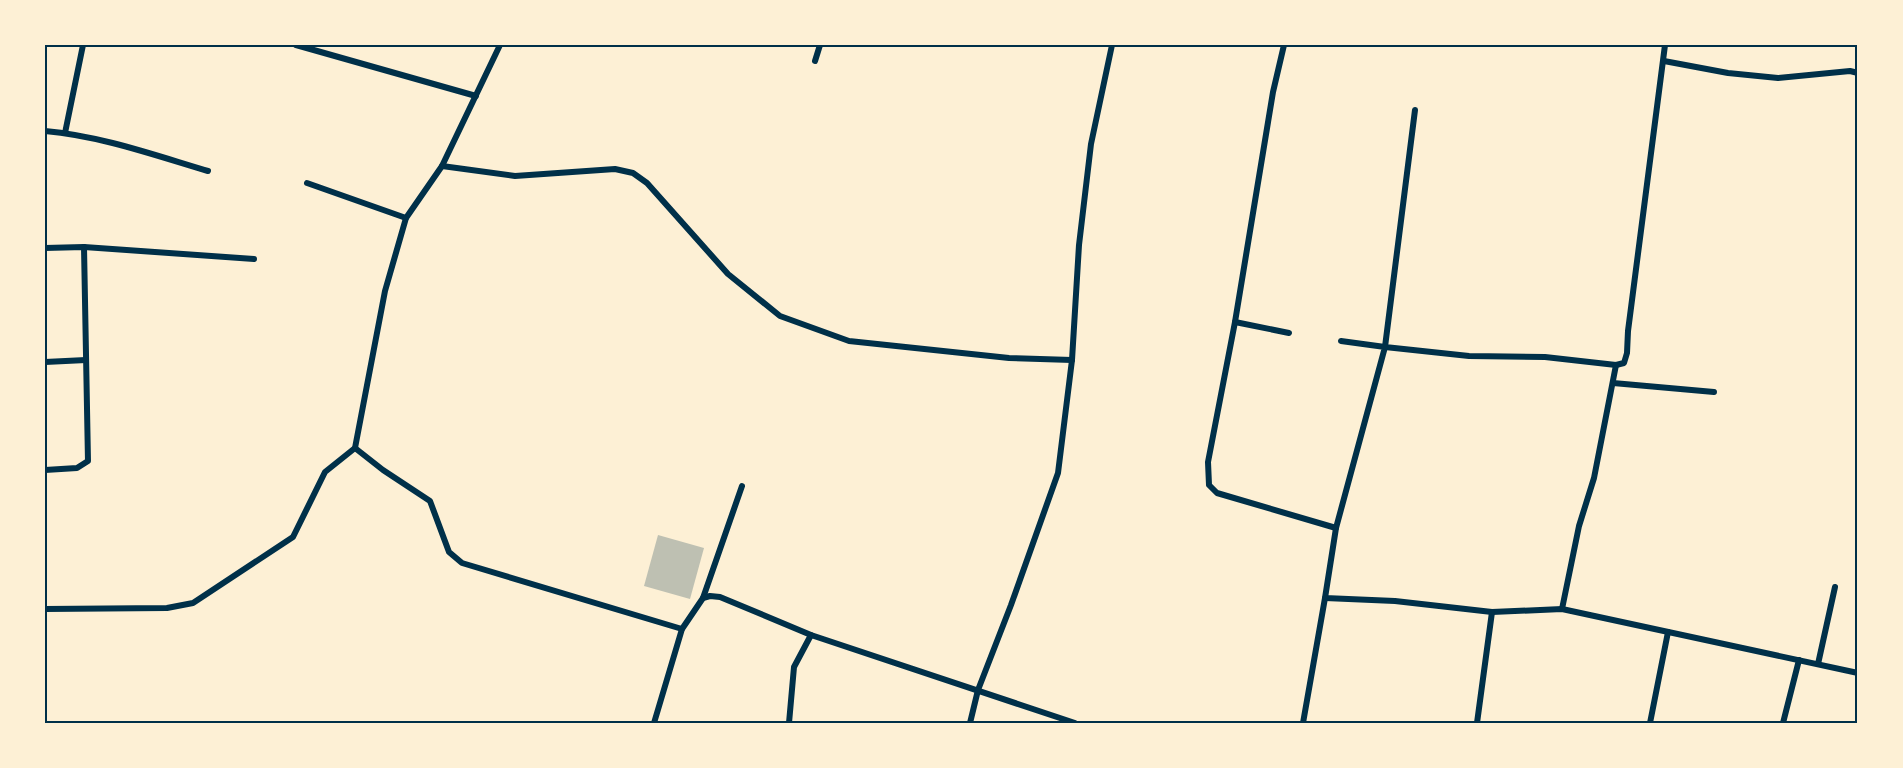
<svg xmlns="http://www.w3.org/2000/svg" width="1903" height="768" font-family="'Golos Text',sans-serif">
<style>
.building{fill:#bec0b2}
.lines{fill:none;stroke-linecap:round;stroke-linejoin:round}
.minor{stroke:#003049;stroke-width:6}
.neatline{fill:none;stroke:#003049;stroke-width:2}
</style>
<rect width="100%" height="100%" fill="#fdf0d5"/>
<path class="building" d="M658,535L704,548L690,599L644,586Z"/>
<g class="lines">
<g class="minor">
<path d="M296,45L476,96"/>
<path d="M1284,45L1273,92L1235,322L1208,462L1209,485L1217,493L1336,528"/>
<path d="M815,61L820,45"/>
<path d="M1664,61L1728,73L1778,78L1850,71L1858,73"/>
<path d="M1415,110L1385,347L1469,356L1545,357L1616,365L1624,363L1627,353L1628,331L1665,45"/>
<path d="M45,131C101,136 154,155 208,171"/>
<path d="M65,133L83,45"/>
<path d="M442,166L515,176L615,169L633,173L647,183L728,274L780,316L849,341L1009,358L1072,360"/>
<path d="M307,183L406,218"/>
<path d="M84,247L254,259"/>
<path d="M45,248L84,247L88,461L77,468L45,470"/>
<path d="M1235,322L1289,333"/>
<path d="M1341,341L1385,347L1336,528L1325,598L1395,601L1492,612L1562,609L1858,673"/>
<path d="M45,362L86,360"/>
<path d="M1613,383L1714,392"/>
<path d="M355,448L383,470L430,501L449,552L462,563L682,629"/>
<path d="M703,598L742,486"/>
<path d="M45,609L167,608L193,603L293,537L325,472L355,448L385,291L406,218L442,166L500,45"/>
<path d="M1562,609L1579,526L1594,478L1616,365"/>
<path d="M1818,664L1835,587"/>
<path d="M654,723L682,629L703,598L710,596L720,597L811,635"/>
<path d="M789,723L794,667L811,635L1075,723"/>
<path d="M970,723L978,690L1011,605L1058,473L1072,360L1079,245L1091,144L1112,45"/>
<path d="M1303,723L1325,598"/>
<path d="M1477,723L1492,612"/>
<path d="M1650,723L1668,632"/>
<path d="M1783,723L1799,660"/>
</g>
</g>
<rect width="1903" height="768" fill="none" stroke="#fdf0d5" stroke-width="93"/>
<rect x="46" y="46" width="1810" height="676" class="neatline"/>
</svg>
